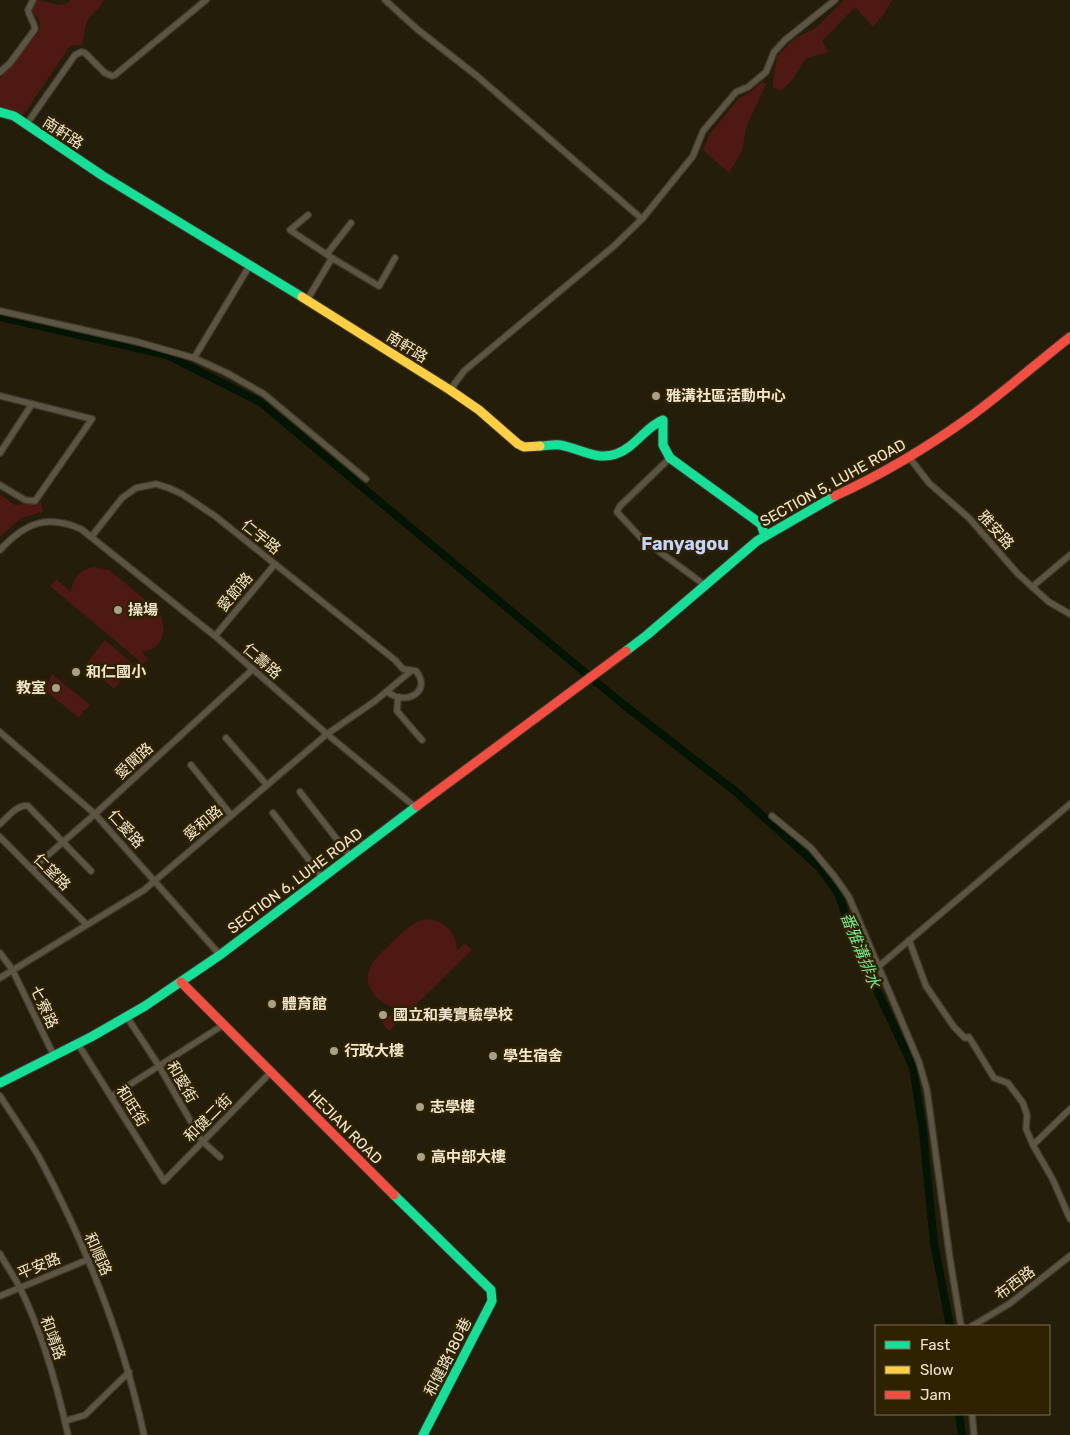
<svg xmlns="http://www.w3.org/2000/svg" width="1070" height="1435" font-family="Rubik,'Noto Sans TC',sans-serif">
<style>
.green{fill:#4d1912}
.lines{fill:none;stroke-linecap:round;stroke-linejoin:round}
.canal{stroke:#031403;stroke-width:8}
.street-casing{stroke:#3f392b;stroke-width:8}
.fast-casing{stroke:#3f392b;stroke-width:11}
.slow-casing{stroke:#3f392b;stroke-width:11}
.jam-casing{stroke:#3f392b;stroke-width:11}
.street{stroke:#5c5543;stroke-width:5.5}
.fast{stroke:#16e098;stroke-width:9}
.slow{stroke:#ffcf43;stroke-width:9}
.jam{stroke:#f24e42;stroke-width:9}
.poi-dot{fill:#a9a089;stroke:#2f2200;stroke-width:2}
.labels{text-anchor:middle;stroke-width:5;stroke-linejoin:round;paint-order:stroke}
.street-label{font-size:15px;fill:#f0e6cd;stroke:#2f2200}
.poi-label{font-size:15px;font-weight:bold;fill:#f0e6cd;stroke:#2f2200;text-anchor:start}
.water-label{font-size:16px;font-style:italic;fill:#77e58d;stroke:#2f2200}
.quarter-label{font-size:18px;font-weight:bold;fill:#c4d4fd;stroke:#2f2200}
</style>
<rect width="100%" height="100%" fill="#241d0a"/>
<g class="green">
<path d="M38,0L59,5L69,2L70,0H104C101,9 89,14 86,24C84,30 84,38 82,45L70,46L22,117L10,109L0,106V78L40,30L39,19L33,14L32,6Z"/>
<path d="M844,0H892L884,14L873,27L855,7L822,41L829,52L805,59L793,79L781,91L772,87L777,56L794,39L817,27Z"/>
<path d="M762,81L766,84L746,128L742,151L729,173L703,150L709,135L739,98L748,94Z"/>
<path d="M0,494L15,505L41,502L43,512L21,518L0,537Z"/>
<path d="M94,567L109,570L154,607L161,615L164,630L161,640L155,648L142,652L148,659L143,664L50,586L56,579L71,592C72,579 80,569 94,567Z"/>
<path d="M105,640L134,665L114,689L86,664Z"/>
<path d="M52,674L90,705L86,710H82L83,713L79,718L41,687L45,682H48Z"/>
<path d="M426,919C444,920 456,932 457,950L465,943L472,950L389,1031L382,1023L397,1008C378,1004 360,986 371,966C376,956 387,948 394,940C404,931 412,922 426,919Z"/>
</g>
<g class="lines">
<g class="canal">
<path d="M0,317L167,355L260,402L624,705L735,791L820,868L839,895L853,939L913,1067L923,1132L934,1243L950,1326"/>
<path d="M959,1414L962,1435"/>
</g>
<g class="street-casing">
<g id="street">
<path d="M385,0L417,29L477,76L642,219"/>
<path d="M0,72L10,63L35,29C34,21 29,17 28,10L33,0"/>
<path d="M26,125L75,55L81,52L85,53L105,73L112,76L115,75L206,0"/>
<path d="M308,215L290,230L332,258L379,286L395,258"/>
<path d="M327,254L351,223"/>
<path d="M307,300L332,258"/>
<path d="M0,311L138,342L194,358L227,373L264,394L366,479"/>
<path d="M194,358L250,265"/>
<path d="M450,390L464,371L614,246L642,219L693,156L703,131L736,92L748,87L766,72L774,52L785,40L835,0"/>
<path d="M0,396L92,419L35,501L25,500L0,485"/>
<path d="M0,453L32,404"/>
<path d="M909,457L929,483L969,518L1018,574L1049,602L1070,614"/>
<path d="M670,458L620,506L617,512L641,538L706,586"/>
<path d="M92,536L122,498L136,488L156,484L169,488L182,494L215,516L395,660L403,669L416,671C429,687 415,701 398,697C395,697 391,694 387,692"/>
<path d="M0,550C25,523 46,514 81,529L215,636L327,734L415,807"/>
<path d="M1032,587L1070,555"/>
<path d="M215,636L275,564"/>
<path d="M398,697L397,711L422,740"/>
<path d="M0,732L95,814L220,955"/>
<path d="M226,738L267,785"/>
<path d="M191,765L231,815"/>
<path d="M300,792L350,856"/>
<path d="M273,813L322,877"/>
<path d="M772,816L811,848L835,877L849,897L919,1062L927,1090L950,1259L961,1326"/>
<path d="M0,824C8,817 17,804 28,806L91,871"/>
<path d="M0,837L86,924"/>
<path d="M32,869L95,814L253,669"/>
<path d="M909,940L926,986L954,1027L965,1038L969,1037L994,1078L1008,1083L1023,1103L1027,1115L1026,1129L1033,1145L1053,1180L1070,1219"/>
<path d="M0,953L12,969L54,1056"/>
<path d="M879,966L1070,804"/>
<path d="M0,978L144,890L327,734L375,701L411,671"/>
<path d="M127,1017L159,1066L202,1141L220,1157"/>
<path d="M78,1044L164,1181L271,1072"/>
<path d="M0,1096C13,1116 27,1136 39,1157C86,1245 123,1338 144,1435"/>
<path d="M112,1096L223,1025"/>
<path d="M1033,1145L1070,1109"/>
<path d="M0,1254C6,1265 14,1276 20,1288C43,1334 57,1385 68,1435"/>
<path d="M0,1296L87,1260"/>
<path d="M972,1326L1009,1304L1070,1256"/>
<path d="M972,1414L974,1435"/>
<path d="M65,1421L85,1415L129,1372"/>
</g>
</g>
<g class="fast-casing">
<g id="fast">
<path d="M0,112L14,116L103,176L302,297"/>
<path d="M540,446C546,446 554,444 560,445C579,448 596,461 616,454C636,447 645,427 663,420V445L670,458L761,524L765,536"/>
<path d="M626,651L647,635L757,541L835,496"/>
<path d="M0,1083L91,1037L145,1006L220,955L417,806"/>
<path d="M394,1195L491,1290L492,1301L423,1435"/>
</g>
</g>
<g class="slow-casing">
<path id="slow" d="M302,297L450,390L479,410L518,444L524,447L540,446"/>
</g>
<g class="jam-casing">
<g id="jam">
<path d="M835,496C883,474 928,447 971,416C1005,391 1037,363 1070,337"/>
<path d="M417,806L626,651"/>
<path d="M181,982L394,1195"/>
</g>
</g>
<use href="#street" class="street"/>
<use href="#fast" class="fast"/>
<use href="#slow" class="slow"/>
<use href="#jam" class="jam"/>
</g>
<g class="poi-dot">
<circle cx="656" cy="396" r="5"/>
<circle cx="118" cy="610" r="5"/>
<circle cx="76" cy="672" r="5"/>
<circle cx="56" cy="688" r="5"/>
<circle cx="272" cy="1004" r="5"/>
<circle cx="383" cy="1015" r="5"/>
<circle cx="334" cy="1051" r="5"/>
<circle cx="493" cy="1056" r="5"/>
<circle cx="420" cy="1107" r="5"/>
<circle cx="421" cy="1157" r="5"/>
</g>
<g class="labels">
<g class="street-label">
<text transform="translate(63 133) rotate(33)" y="5">南軒路</text>
<text transform="translate(407 347) rotate(32)" y="5">南軒路</text>
<text transform="translate(833 483) rotate(-29)" y="5">SECTION 5, LUHE ROAD</text>
<text transform="translate(996 530) rotate(48)" y="5">雅安路</text>
<text transform="translate(261 537) rotate(39)" y="5">仁宇路</text>
<text transform="translate(235 592) rotate(-50)" y="5">愛節路</text>
<text transform="translate(262 661) rotate(41)" y="5">仁壽路</text>
<text transform="translate(134 761) rotate(-43)" y="5">愛聞路</text>
<text transform="translate(203 823) rotate(-40)" y="5">愛和路</text>
<text transform="translate(126 829) rotate(48)" y="5">仁愛路</text>
<text transform="translate(52 872) rotate(45)" y="5">仁望路</text>
<text transform="translate(295 881) rotate(-37)" y="5">SECTION 6, LUHE ROAD</text>
<text transform="translate(44 1007) rotate(65)" y="5">七寮路</text>
<text transform="translate(182 1082) rotate(60)" y="5">和愛街</text>
<text transform="translate(132 1106) rotate(58)" y="5">和旺街</text>
<text transform="translate(208 1118) rotate(-45)" y="5">和健二街</text>
<text transform="translate(345 1127) rotate(45)" y="5">HEJIAN ROAD</text>
<text transform="translate(98 1254) rotate(66)" y="5">和順路</text>
<text transform="translate(39 1266) rotate(-22)" y="5">平安路</text>
<text transform="translate(1015 1283) rotate(-37)" y="5">布西路</text>
<text transform="translate(53 1338) rotate(70)" y="5">和靖路</text>
<text transform="translate(448 1357) rotate(-63)" y="5">和健路180巷</text>
</g>
<g class="poi-label">
<text x="666" y="401">雅溝社區活動中心</text>
<text x="128" y="615">操場</text>
<text x="86" y="677">和仁國小</text>
<text x="46" y="693" text-anchor="end">教室</text>
<text x="282" y="1009">體育館</text>
<text x="393" y="1020">國立和美實驗學校</text>
<text x="344" y="1056">行政大樓</text>
<text x="503" y="1061">學生宿舍</text>
<text x="430" y="1112">志學樓</text>
<text x="431" y="1162">高中部大樓</text>
</g>
<g class="water-label">
<text transform="translate(861 950) rotate(68)" y="6">番雅溝排水</text>
</g>
<g class="quarter-label">
<text x="685" y="550">Fanyagou</text>
</g>
</g>
<rect x="875" y="1325" width="175" height="90" fill="#2f2200" stroke="#7c7052"/>
<rect x="885" y="1341" width="25" height="8" fill="#16e098" stroke="#7c7052"/>
<text x="920" y="1350" font-size="15" fill="#f0e6cd">Fast</text>
<rect x="885" y="1366" width="25" height="8" fill="#ffcf43" stroke="#7c7052"/>
<text x="920" y="1375" font-size="15" fill="#f0e6cd">Slow</text>
<rect x="885" y="1391" width="25" height="8" fill="#f24e42" stroke="#7c7052"/>
<text x="920" y="1400" font-size="15" fill="#f0e6cd">Jam</text>
</svg>
